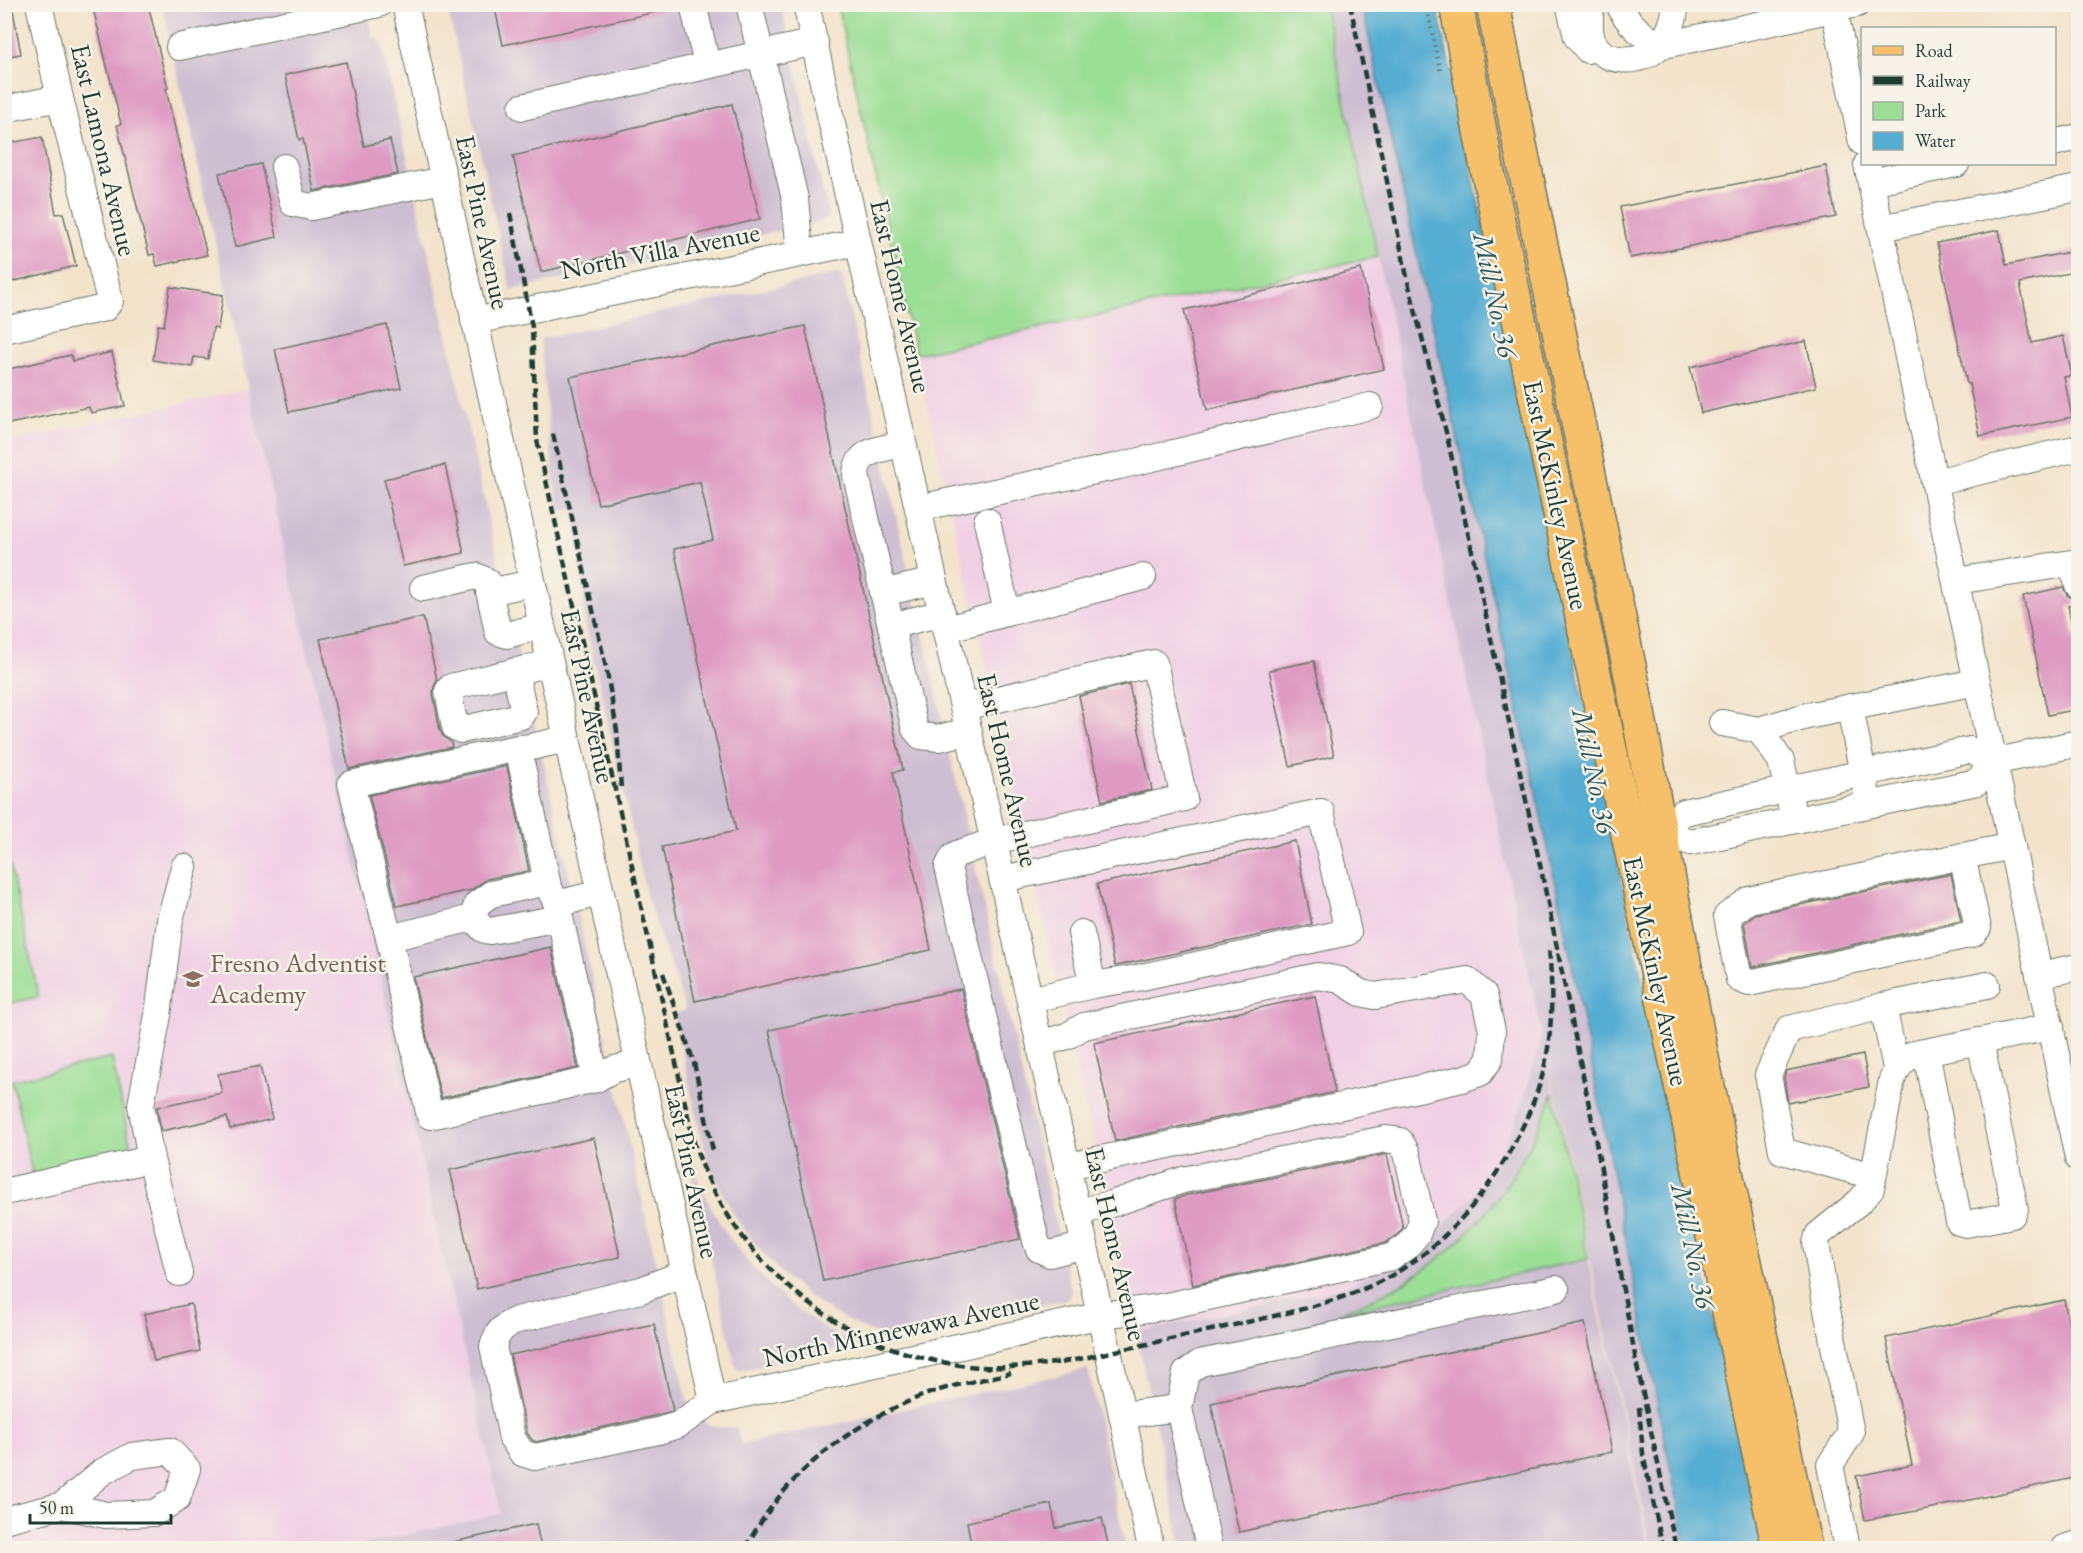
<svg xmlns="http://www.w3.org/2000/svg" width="2083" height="1553" font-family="'EB Garamond',serif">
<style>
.built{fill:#f0d0e4}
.industrial{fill:#cebed1}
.green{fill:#9bde95;stroke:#5d8e64;stroke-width:1.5}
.water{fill:#56add2;stroke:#3a7583;stroke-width:1.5}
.building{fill:#de9ac1}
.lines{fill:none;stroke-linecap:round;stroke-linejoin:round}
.minor-casing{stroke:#697768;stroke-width:28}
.major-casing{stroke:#697768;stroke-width:36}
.path{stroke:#697768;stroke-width:4;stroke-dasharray:1.5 4.5;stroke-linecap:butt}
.minor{stroke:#fff;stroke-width:26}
.major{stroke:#f6c06b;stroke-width:33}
.rail{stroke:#1f3d34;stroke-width:4.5;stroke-dasharray:9 4.5;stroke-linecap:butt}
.labels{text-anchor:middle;stroke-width:5;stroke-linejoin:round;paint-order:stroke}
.street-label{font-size:27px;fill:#1f3d34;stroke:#f7f3e8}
.education-label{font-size:27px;fill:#785e54;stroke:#f7f3e8;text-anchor:start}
.water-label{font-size:28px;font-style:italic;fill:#2d595c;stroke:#f7f3e8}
</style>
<rect width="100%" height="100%" fill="#f7f3e8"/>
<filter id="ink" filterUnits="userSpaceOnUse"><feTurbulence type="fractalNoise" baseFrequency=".0167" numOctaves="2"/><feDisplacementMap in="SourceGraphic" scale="12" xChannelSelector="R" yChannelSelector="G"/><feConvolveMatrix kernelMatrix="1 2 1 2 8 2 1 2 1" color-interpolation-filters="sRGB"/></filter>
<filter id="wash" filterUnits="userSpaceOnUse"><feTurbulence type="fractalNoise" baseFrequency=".008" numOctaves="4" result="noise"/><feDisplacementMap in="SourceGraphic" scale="24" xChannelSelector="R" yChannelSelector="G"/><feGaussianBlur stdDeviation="1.35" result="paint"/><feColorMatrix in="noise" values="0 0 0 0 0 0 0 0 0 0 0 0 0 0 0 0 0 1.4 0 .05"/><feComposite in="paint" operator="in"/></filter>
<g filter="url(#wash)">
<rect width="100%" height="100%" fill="#f3e3ca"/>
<g class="built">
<path d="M1378,257L1542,1036L1524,1098L1509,1137L1487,1179L1467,1202L1427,1241L1383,1268L1354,1283L1321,1294L1136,1332L916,354Z"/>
<path d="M248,389L501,1515L347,1548H5L4,443Z"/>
</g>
<g class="industrial">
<path d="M162,5H366L373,37L378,38L381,42L687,1400L694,1414L706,1423L714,1427L737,1428L741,1445L1088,1369L1126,1548H347L501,1514Z"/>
<path d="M447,5H781L828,213L827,218L823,221L511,290Z"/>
<path d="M1325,5H1362L1416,258L1456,424L1572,964L1687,1548H1651L1550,1071L1553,1094L1539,1131L1519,1169L1498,1198L1471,1230L1439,1258L1410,1279L1379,1297L1345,1312L1588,1259L1649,1548H1182L1136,1332L1321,1294L1354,1283L1383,1268L1427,1241L1467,1202L1487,1179L1509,1137L1524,1098L1542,1036Z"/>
<path d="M836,274L841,276L843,280L1071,1291L1070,1296L1065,1300L887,1339L866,1330L833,1313L808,1296L781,1273L760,1250L738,1221L723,1194L709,1163L699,1128L674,1014L686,1010L647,898L586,625L575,508L560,511L554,482L540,339Z"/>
<path d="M684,1138L695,1174L709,1203L725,1232L748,1262L774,1290L799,1311L826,1329L858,1345L743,1370L738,1369L735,1365Z"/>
</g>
<g class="green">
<path d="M837,5H1325L1378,257L916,354Z"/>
<path d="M8,857L39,997L5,1004L4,858Z"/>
<path d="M112,1058L132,1153L32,1174L12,1080Z"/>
<path d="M1553,1094L1588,1259L1340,1313C1364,1303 1388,1293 1410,1279C1481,1234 1523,1171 1553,1094Z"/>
</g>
<path class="water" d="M1362,5H1437L1762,1548H1687C1646,1354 1611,1159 1572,965C1507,644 1430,325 1362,5Z"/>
<g id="blocks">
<g class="building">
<path d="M92,4H148L168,88L166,89L177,137L207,255L157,266L154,254L149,255L117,125L121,124Z"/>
<path d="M494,4H660L661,11L503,45Z"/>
<path d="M12,5L21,54L4,57V6Z"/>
<path d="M346,62L364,146L390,140L398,174L314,191L303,139L299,140L285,75Z"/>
<path d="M732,104L760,219L541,272L513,156Z"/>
<path d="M42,137L56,214L63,213L76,266L11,282L8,268L4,269V144Z"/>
<path d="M261,164L277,237L235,247L219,173Z"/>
<path d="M1826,166L1836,217L1630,258L1620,207Z"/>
<path d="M1999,230L2006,265L2079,250V271L2020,283L2032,343L2063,336L2072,376L2064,377L2072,417L1980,436L1969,384H1967L1937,243Z"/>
<path d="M1361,269L1384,369L1207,410L1184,310Z"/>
<path d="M170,287L223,295L218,329L213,328L208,359L194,357L192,367L153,360L158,325L164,326Z"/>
<path d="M387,325L401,388L289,412L275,349Z"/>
<path d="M805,326L903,770L893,772L931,950L695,1001L662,847L736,831L674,549L713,540L700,482L598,504L570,377Z"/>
<path d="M1806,341L1816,387L1701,413L1690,367Z"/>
<path d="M112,352L125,406L91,413L89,407L4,425V370L71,355L73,361Z"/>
<path d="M445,465L464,553L403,566L384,479Z"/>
<path d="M2063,587L2067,595L2074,599L2075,605L2068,606L2079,657V709L2048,715L2023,596Z"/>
<path d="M423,617L437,680L434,687L433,693L440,730L443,736L451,742L452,747L349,769L320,639Z"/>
<path d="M1314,661L1334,756L1290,766L1269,670Z"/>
<path d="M1129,684L1152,790L1102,801L1079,696Z"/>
<path d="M507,766L529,871L487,879L471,890L397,906L369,795Z"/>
<path d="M1295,841L1312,924L1115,966L1097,884Z"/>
<path d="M1951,874L1961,921L1752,967L1744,923L1755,914Z"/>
<path d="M551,947L578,1068L441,1098L413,977Z"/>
<path d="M961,989L1020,1239L823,1281L769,1030Z"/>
<path d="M1315,996L1335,1092L1115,1141L1094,1043Z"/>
<path d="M1863,1055L1869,1087L1788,1103L1784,1077L1786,1071Z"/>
<path d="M260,1066L272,1119L230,1129L227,1117L161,1131L157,1107L222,1093L218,1074Z"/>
<path d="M594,1138L620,1257L477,1289L450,1170Z"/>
<path d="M1387,1154L1403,1228L1396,1236L1385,1243L1193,1285L1175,1199L1187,1195Z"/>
<path d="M2064,1300L2079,1369V1477L1922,1510L1865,1520L1856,1476L1912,1465L1886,1338Z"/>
<path d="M191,1304L200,1351L154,1361L144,1314Z"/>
<path d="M1585,1323L1612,1452L1239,1532L1211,1403Z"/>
<path d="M654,1324L673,1411L654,1416L536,1442L532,1440L527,1433L510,1355Z"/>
<path d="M1051,1504L1056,1528L1102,1518L1109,1548H972L967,1522Z"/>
<path d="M536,1524L541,1548H454L453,1542Z"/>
</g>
</g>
</g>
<g filter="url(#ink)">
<use href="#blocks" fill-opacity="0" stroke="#697768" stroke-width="1.5"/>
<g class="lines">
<g class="minor-casing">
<g id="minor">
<path d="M405,4L713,1401"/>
<path d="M693,4L707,65"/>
<path d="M749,4L795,199L800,253"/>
<path d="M806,4C917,520 1041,1033 1151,1548"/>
<path d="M1569,4L1577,37L1588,50"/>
<path d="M1591,4C1590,16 1588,31 1593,42C1604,65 1642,64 1658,47C1668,37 1676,18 1675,4"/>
<path d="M1619,4C1627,24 1643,35 1659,46L1857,4"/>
<path d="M1834,9L1862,142"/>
<path d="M179,47L379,4"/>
<path d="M522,107L815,42"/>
<path d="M4,109L60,98"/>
<path d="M2054,143L2078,137"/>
<path d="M1867,164L2078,1158"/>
<path d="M284,167L293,203L311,207L443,180"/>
<path d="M1871,182L1956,164"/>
<path d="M1881,228L2078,188"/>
<path d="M474,321L858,242"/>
<path d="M4,330L105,308L110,301L60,98L39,4"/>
<path d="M903,444C883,449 857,449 856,475L915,729L921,736L939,738L969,731"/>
<path d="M1935,482L2078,448"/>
<path d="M918,508L1119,466L1370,406"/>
<path d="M987,521L1007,613"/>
<path d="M2072,563L2078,585"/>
<path d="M1956,581L2078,562"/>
<path d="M423,588L476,576L487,581L498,632L507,635L541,626"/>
<path d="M489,592L532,583"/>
<path d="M883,593L934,581"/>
<path d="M891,626L942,613"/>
<path d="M946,629L1143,577"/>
<path d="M515,671L524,712L521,716L461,730L455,727L448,691L451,687L550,663"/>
<path d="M963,707L1154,663L1184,798L994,841L957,854L953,857L948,867L1036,1241L1039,1249L1050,1254L1085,1245"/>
<path d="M1850,707L1866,790"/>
<path d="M1722,723L1759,730L1807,716L1977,682"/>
<path d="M1759,730L1781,761L1791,805"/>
<path d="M518,748L548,886L557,904L560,918L490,931L484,930L473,918L477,904L491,894L543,883L548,886"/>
<path d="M1970,750L1994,762L1977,782L1691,842L1659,832L1684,812Z"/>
<path d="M1994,762L2078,743"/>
<path d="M1962,856L1978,928L1973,934L1749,983L1739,979L1727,916L1749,900L2012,846"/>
<path d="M1002,879L1321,812L1348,932L1137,978L1093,985"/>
<path d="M557,904L600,893"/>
<path d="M473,918L389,938L351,784L513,749L531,747L566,739"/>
<path d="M560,918L596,1079"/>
<path d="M389,938L430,1116L596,1079L614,1069L638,1064"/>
<path d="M2039,975L2078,967"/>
<path d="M1030,1000L1093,985L1081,933"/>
<path d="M1040,1044L1067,1036L1084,1026L1318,976L1340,980L1361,993L1375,996L1467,980L1484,995L1492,1031L1490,1059L1480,1073L1462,1079L1173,1144L1068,1166"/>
<path d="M1926,1052L1959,1222L1966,1224L2012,1215L2015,1209L1980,1041"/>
<path d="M1896,1068L1883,1006L1987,985"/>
<path d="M151,1159L179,1273"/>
<path d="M1873,1176L1782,1151L1768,1075L1789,1029L1883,1006"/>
<path d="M4,1192L151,1159L141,1105L158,1015L170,920L184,867"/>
<path d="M684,1273L641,1290L517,1320C503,1326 498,1331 493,1346L512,1438L522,1453L535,1457L658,1431L678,1425L713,1401L1102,1315L1162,1307L1391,1257L1406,1247L1417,1234L1422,1221L1407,1153L1400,1141L1385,1139L1183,1180L1111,1204L1078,1212"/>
<path d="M1179,1408L1186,1373L1200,1363L1556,1289"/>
<path d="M1122,1415L1179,1408L1209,1548"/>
<path d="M4,1520L63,1505L106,1515L154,1513L177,1499L187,1469L170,1451L132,1456L102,1472L63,1505"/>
<path d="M1847,1548L1830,1465L1851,1433L1827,1310L1816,1244L1818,1235L1860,1201L1871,1188L1892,1080C1897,1067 1902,1061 1914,1054L2051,1027"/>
<path d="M2064,1548L2078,1544"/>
</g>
</g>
<g class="major-casing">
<g id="major">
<path d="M1456,4L1486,163L1779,1548"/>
<path d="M1493,4L1520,145L1632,680L1701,1053L1805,1548"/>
</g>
</g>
<path class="path" d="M1426,4L1441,74"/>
<use href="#minor" class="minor"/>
<use href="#major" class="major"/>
<g class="rail">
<path d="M1350,4L1408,282L1447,436L1542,874L1592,1120L1636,1361L1676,1548"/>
<path d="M510,213L532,327L537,440L693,1139C729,1258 836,1349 960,1365C997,1370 1033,1366 1070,1361"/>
<path d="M553,434L607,672L617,731L621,789"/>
<path d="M663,973L694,1063L713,1151"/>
<path d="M1061,1363C1116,1351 1170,1339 1225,1327C1278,1315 1332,1305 1381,1281C1456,1244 1517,1158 1541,1080C1553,1041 1553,989 1549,949"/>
<path d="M1639,1407L1643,1454L1663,1548"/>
<path d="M745,1548C759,1524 776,1498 796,1478C831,1442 876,1414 922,1396C950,1385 982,1380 1011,1373"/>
</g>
</g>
</g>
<defs>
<g id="school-bare" transform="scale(1.62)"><path d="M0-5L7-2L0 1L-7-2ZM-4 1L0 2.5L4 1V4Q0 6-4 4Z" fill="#8d6e63" stroke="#f7f3e8" stroke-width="2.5" paint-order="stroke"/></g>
</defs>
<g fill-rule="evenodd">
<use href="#school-bare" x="193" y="979"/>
</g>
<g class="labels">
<g class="street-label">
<text transform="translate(104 150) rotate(77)" y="9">East Lamona Avenue</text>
<text transform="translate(483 222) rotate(78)" y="9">East Pine Avenue</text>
<text transform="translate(660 251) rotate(-11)" y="9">North Villa Avenue</text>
<text transform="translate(901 296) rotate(77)" y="9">East Home Avenue</text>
<text transform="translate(1556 495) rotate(78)" y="9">East McKinley Avenue</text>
<text transform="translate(588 696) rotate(78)" y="9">East Pine Avenue</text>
<text transform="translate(1008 770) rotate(77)" y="9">East Home Avenue</text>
<text transform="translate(1656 971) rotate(78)" y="9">East McKinley Avenue</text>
<text transform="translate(692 1171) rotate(78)" y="9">East Pine Avenue</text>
<text transform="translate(1116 1244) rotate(77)" y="9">East Home Avenue</text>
<text transform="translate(901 1329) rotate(-12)" y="9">North Minnewawa Avenue</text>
</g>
<g class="education-label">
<text x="210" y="972">Fresno Adventist<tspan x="210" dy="31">Academy</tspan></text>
</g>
<g class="water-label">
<text transform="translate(1496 295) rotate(78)" y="10">Mill No. 36</text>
<text transform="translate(1595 771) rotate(78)" y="10">Mill No. 36</text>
<text transform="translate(1694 1246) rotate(78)" y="10">Mill No. 36</text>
</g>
</g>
<rect width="2083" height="1553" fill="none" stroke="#f7f3e8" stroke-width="24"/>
<rect x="1861" y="27" width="195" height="138" fill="#f7f3e8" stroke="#a1aaa0" stroke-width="1.5"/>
<rect x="1873" y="46" width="30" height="9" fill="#f6c06b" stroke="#a1aaa0" stroke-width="1.5"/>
<text x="1915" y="57" font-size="18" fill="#1f3d34">Road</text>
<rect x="1873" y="76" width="30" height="9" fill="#1f3d34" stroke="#a1aaa0" stroke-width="1.5"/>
<text x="1915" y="87" font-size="18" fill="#1f3d34">Railway</text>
<rect x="1873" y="102" width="30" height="18" fill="#9bde95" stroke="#a1aaa0" stroke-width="1.5"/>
<text x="1915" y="117" font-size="18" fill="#1f3d34">Park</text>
<rect x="1873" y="132" width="30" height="18" fill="#56add2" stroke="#a1aaa0" stroke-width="1.5"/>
<text x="1915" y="147" font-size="18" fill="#1f3d34">Water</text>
<path d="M30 1514v9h141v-9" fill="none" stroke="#1f3d34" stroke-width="3"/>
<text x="39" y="1514" font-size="18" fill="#1f3d34" stroke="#f7f3e8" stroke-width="4.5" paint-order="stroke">50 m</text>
</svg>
